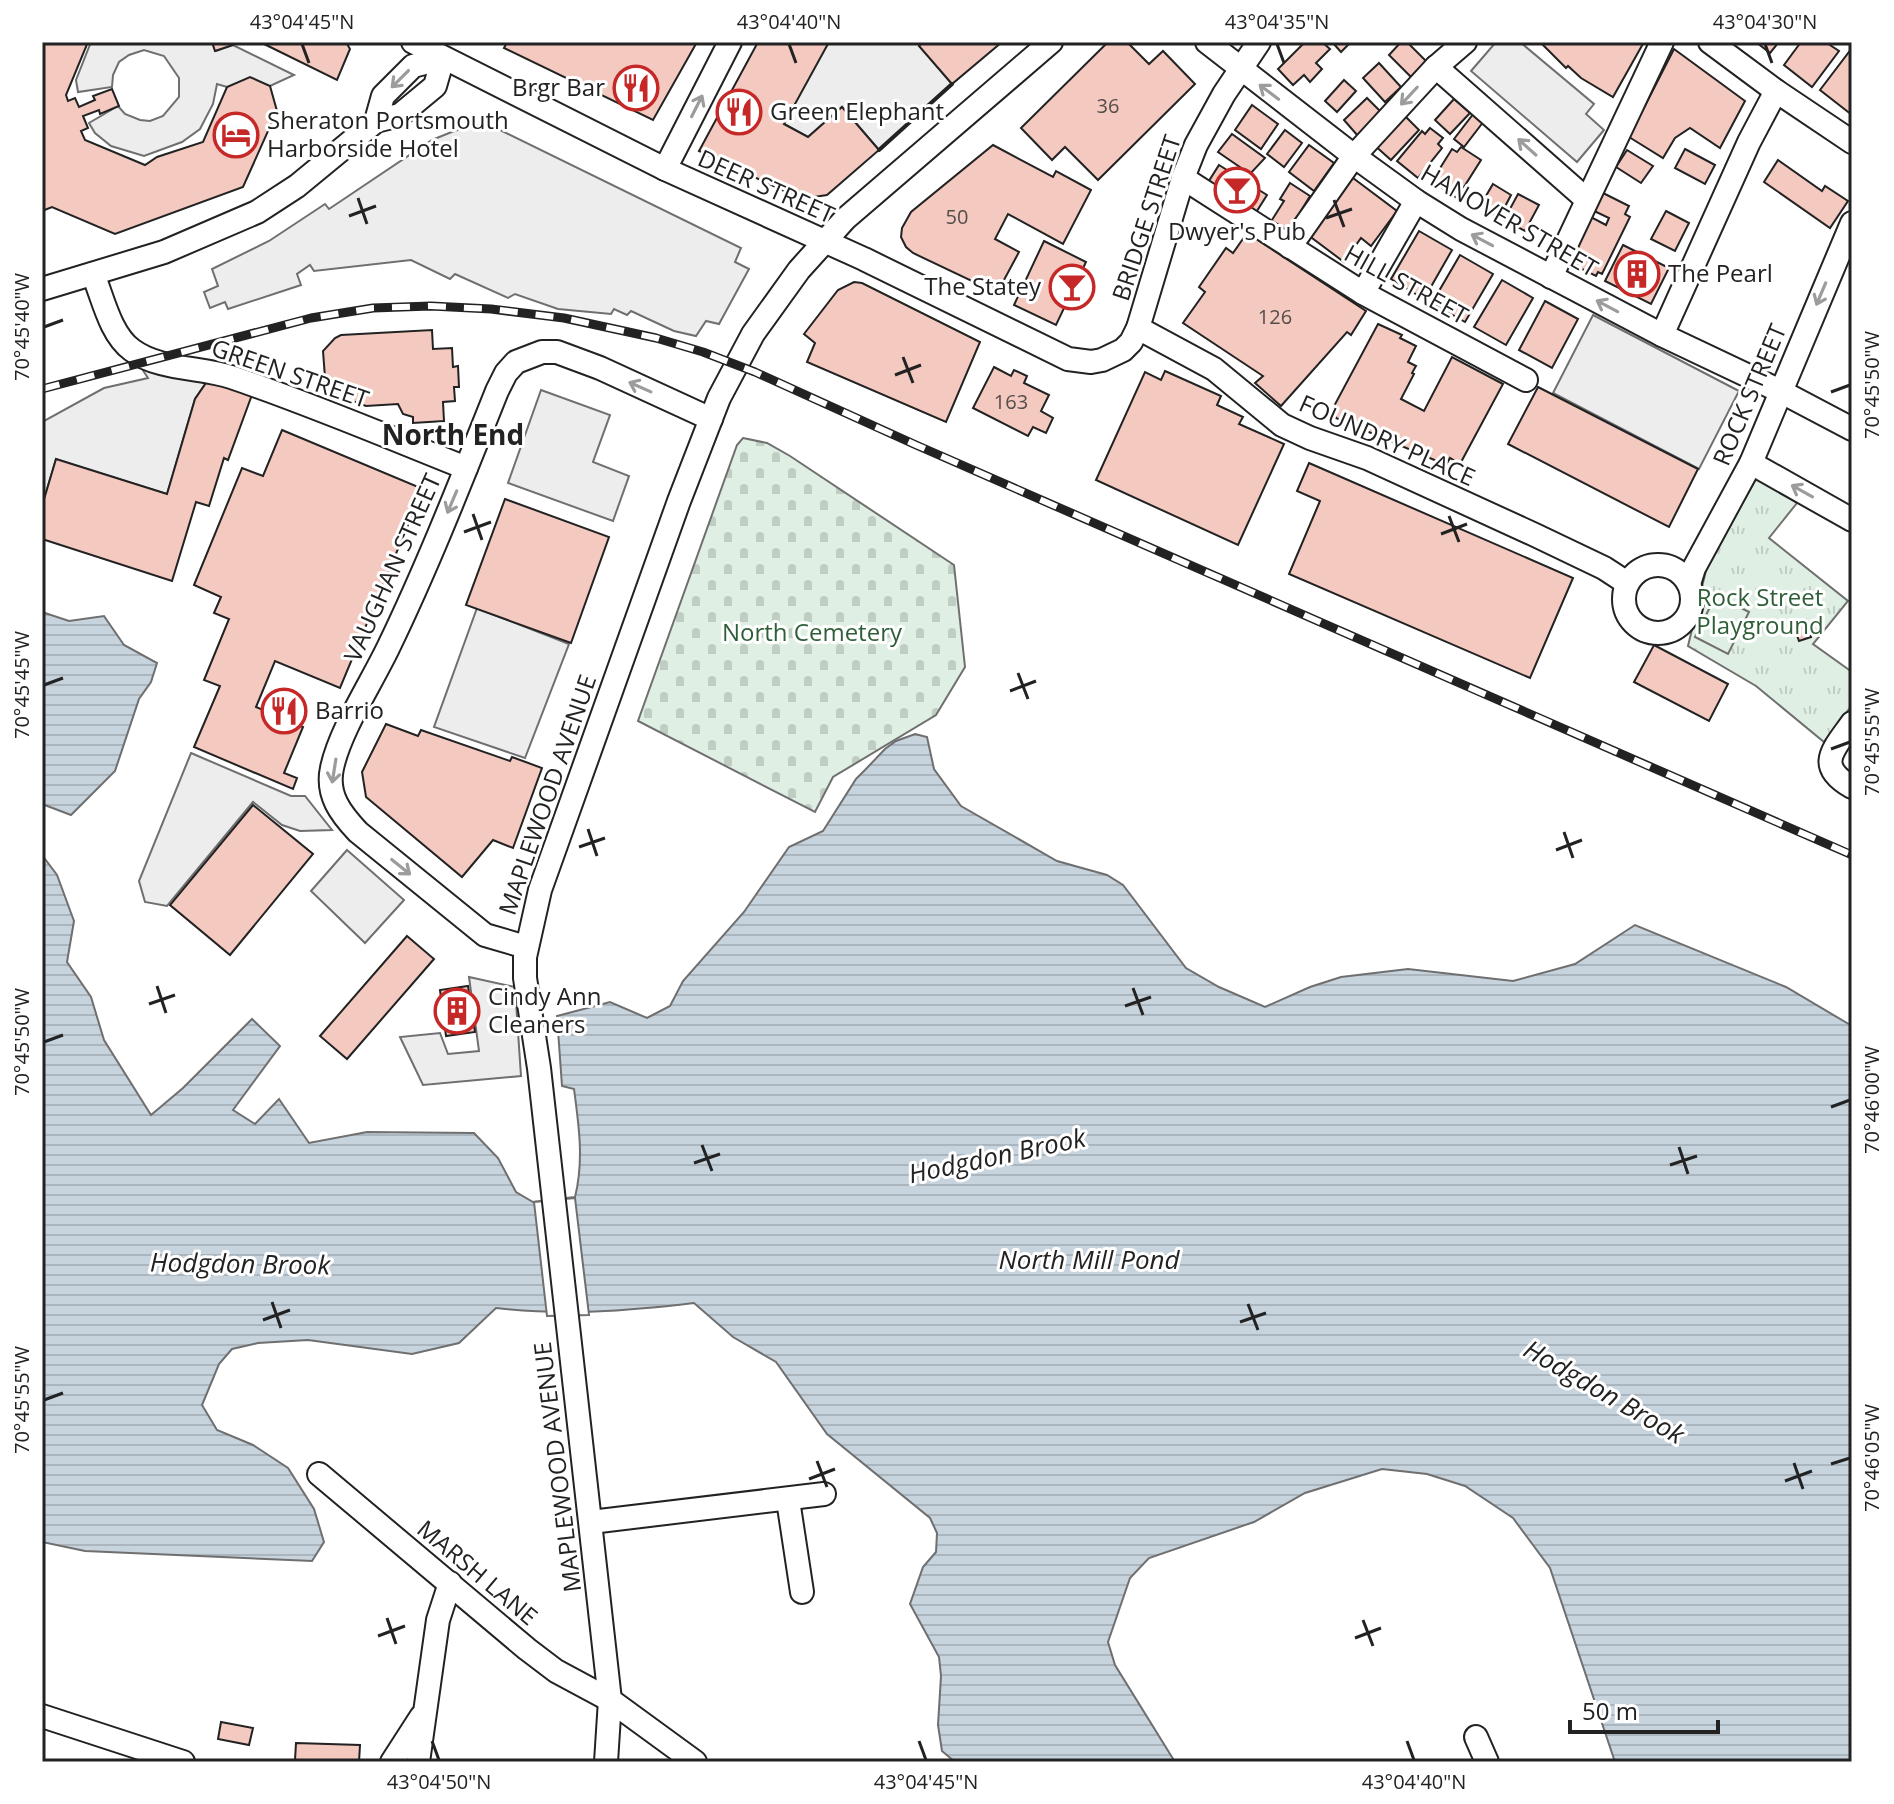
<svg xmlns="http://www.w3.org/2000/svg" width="1894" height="1804" font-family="'Open Sans',sans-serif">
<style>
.cemetery{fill:url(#cemetery-stones);stroke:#6f6f6f;stroke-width:2}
.park{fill:url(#park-tufts);stroke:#6f6f6f;stroke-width:2}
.pitch{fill:#e0efe3;stroke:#6f6f6f;stroke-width:2}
.parking{fill:#ededed;stroke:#6f6f6f;stroke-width:2}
.water{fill:url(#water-rules);stroke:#6f6f6f;stroke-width:2}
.pier{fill:#fff;stroke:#6f6f6f;stroke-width:2}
.building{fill:#f3c9c0;stroke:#222;stroke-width:2}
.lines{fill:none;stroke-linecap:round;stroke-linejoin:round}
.minor-casing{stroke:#222;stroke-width:26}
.minor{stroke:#fff;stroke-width:22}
.rail-casing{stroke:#222;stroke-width:9}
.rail{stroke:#fff;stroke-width:6;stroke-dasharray:18;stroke-linecap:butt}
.wall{stroke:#222;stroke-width:4}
.oneway{stroke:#9c9c9c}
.ticks{fill:none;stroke:#222;stroke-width:3}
.labels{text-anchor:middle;stroke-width:6;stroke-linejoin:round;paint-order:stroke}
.number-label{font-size:20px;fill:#564c4a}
.poi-label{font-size:24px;fill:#222;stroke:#fff;text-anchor:start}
.street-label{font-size:24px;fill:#222;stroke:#fff}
.park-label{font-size:24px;fill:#2f5e38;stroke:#fff}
.water-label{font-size:26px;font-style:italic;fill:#222;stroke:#fff}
.quarter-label{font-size:28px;font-weight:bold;fill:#222;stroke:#fff}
.neatline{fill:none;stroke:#222;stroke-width:3}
.ticks-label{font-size:20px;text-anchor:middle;fill:#222}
</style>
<defs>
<pattern id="cemetery-stones" width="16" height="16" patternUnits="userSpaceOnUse" patternTransform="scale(2)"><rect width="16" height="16" fill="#e0efe3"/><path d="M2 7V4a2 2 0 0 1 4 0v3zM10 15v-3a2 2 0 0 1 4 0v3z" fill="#c0cdc2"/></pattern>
<pattern id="park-tufts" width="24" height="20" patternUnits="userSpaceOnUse" patternTransform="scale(2)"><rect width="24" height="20" fill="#e0efe3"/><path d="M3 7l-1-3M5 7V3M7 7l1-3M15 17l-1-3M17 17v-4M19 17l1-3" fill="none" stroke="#c0cdc2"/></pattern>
<pattern id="water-rules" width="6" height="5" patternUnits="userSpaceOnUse" patternTransform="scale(2)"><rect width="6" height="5" fill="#c7d3dd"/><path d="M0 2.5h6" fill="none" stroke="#abb5bd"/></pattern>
</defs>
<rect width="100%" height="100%" fill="#fff"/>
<path class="cemetery" d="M743,438L767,443L790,456L954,565L965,667L936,715L833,777L815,812L638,721L737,445Z"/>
<path class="park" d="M1757,477L1797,503L1769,538L1848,601L1813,644L1852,672V705L1824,742L1756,686L1688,646L1707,566Z"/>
<path class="pitch" d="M1716,595L1749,612L1728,654L1695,637Z"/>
<g class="parking">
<path d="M91,42H212L216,51L233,45L294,75L270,86L227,87L217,84L213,104L200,129L182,142L144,156L111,146L95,133L89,123L118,106L125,114L140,120L150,121L163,116L179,97V78L164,56L144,50L129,55L119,62L113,75L112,87L78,92L76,80Z"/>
<path d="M829,42H923L920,46L952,84L879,150L842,107L808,137L784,124L810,72Z"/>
<path d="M1496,42H1520L1594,104L1586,114L1604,130L1577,162L1471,71Z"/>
<path d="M476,125L496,128L741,248L735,262L749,269L719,324L706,321L696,336L674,331L631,311L627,315L614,309L611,314L558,309L515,294L508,298L455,274L450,279L411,260L314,271L310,265L297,274L301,285L228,309L225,302L210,308L204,292L218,286L212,269L269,241L325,204L329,209L432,140L454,131Z"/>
<path d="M1593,315L1739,391L1699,469L1553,393Z"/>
<path d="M149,363L208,380L195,399L167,494L56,459L42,506V422L104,388L148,378L142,369Z"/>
<path d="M541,390L610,415L593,462L629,476L613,521L508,483Z"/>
<path d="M477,608L569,644L525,758L434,727Z"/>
<path d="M191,753L291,796H305L332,830L300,831L282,825L253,802L167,906L145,902L139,881Z"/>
<path d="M347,850L404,900L365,943L311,891Z"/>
<path d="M469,977L515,987L521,1076L423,1085L400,1037L440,1033L448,1054L479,1051Z"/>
</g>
<g class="water">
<path d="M42,612L69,621L104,616L124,645L157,663L151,682L139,699L115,771L71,815L42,804Z"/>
<path d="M915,734L927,737L934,769L961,806L1057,861L1107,875L1123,885L1186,968L1219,987L1265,1007L1310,987L1341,977L1408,969L1513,981L1575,964L1635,925L1786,987L1852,1026V1762H1615L1550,1568L1513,1518L1465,1486L1427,1474L1382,1469L1305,1493L1254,1522L1149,1558L1130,1578L1108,1642L1115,1665L1175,1762H955L942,1751L938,1725L941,1676L939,1657L910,1604L923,1567L936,1552L937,1533L930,1518L827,1434L776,1362L733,1337L694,1303C627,1311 563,1316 496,1308L459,1343L412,1354L308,1340L258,1343L232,1349L219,1364L202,1405L217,1430L253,1445L288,1468L314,1509L324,1542L312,1561L85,1551L42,1542V855L57,875L74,921L67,962L91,997L104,1040L151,1115L183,1088L252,1019L280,1046L233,1110L255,1124L279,1099L309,1143L367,1132L474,1133L498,1158L516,1192L533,1202L575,1197C584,1161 579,1126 574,1089L562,1086L557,1016L610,1002L647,1018L670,1006L683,981L744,912L789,847L823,831L856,779L865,770L885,749L896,741Z"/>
</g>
<path class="pier" d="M575,1198L589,1315L547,1316L534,1202Z"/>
<g class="building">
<path d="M42,42H88L66,95L68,101L75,98L79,107L95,100L93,96L112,89L119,106L100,114L99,110L83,116L88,128L81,131L85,140L145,165L157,157L203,142L227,87L250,77L270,86L277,111L243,187L115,234L52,207L42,211Z"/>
<path d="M212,42H235L233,45L215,51Z"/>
<path d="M260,42H346L350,49L337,80Z"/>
<path d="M507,42H697L653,120L504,48Z"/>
<path d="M758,42H829L784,124L808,137L842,107L879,150L827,195L801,199L699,151Z"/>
<path d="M923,42H1002L952,84L919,46Z"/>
<path d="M1108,42H1127L1149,64L1163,51L1195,84L1098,180L1065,147L1052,160L1021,128Z"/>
<path d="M1305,42H1322L1330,49L1316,63L1322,69L1310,82L1304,75L1293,85L1278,69Z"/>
<path d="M1332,42H1351L1341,52Z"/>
<path d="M1401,42H1407L1426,61L1411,77L1389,55Z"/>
<path d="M1540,42H1644L1613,97L1581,78L1568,66L1566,68Z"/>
<path d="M1756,42H1779L1770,53Z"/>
<path d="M1801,42H1832L1830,45L1839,51L1812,87L1784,65Z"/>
<path d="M1852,48V115L1820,90Z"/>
<path d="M1674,49L1745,101L1720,148L1690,128L1675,138L1663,158L1629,137Z"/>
<path d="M1379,63L1401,87L1385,102L1363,78Z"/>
<path d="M1344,80L1356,91L1337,112L1325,101Z"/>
<path d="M1367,98L1382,113L1358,136L1344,120Z"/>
<path d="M1454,99L1470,113L1450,134L1435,120Z"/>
<path d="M1252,105L1278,124L1261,149L1235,130Z"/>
<path d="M1402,113L1419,130L1391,160L1373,144Z"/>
<path d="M1474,113L1484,121L1464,147L1454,139Z"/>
<path d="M1430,128L1443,138L1438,144L1442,148L1418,178L1397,161L1422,131L1425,134Z"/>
<path d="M1285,130L1302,143L1284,167L1267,154Z"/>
<path d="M1232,134L1265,158L1250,174L1218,152Z"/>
<path d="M993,145L1053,177L1056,171L1091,190L1063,244L1008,214L995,239L1019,252L997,293L913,253L906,247L901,237L902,228L911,212Z"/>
<path d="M1309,145L1334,163L1314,191L1289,172Z"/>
<path d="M1461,147L1481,160L1457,198L1432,181L1452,149L1457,152Z"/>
<path d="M1685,149L1715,165L1705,184L1675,168Z"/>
<path d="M1627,150L1653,166L1641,183L1616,167Z"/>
<path d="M1778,160L1822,191L1825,186L1848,201L1830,228L1764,182Z"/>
<path d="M1219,165L1267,195L1255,214L1207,184Z"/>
<path d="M1349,175L1397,211L1371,246L1361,238L1344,262L1308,235Z"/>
<path d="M1290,183L1310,196L1287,234L1270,223L1284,201L1280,199Z"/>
<path d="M1493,184L1511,195L1499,218L1480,206Z"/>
<path d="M1601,192L1629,206L1625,214L1630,217L1602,274L1598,272L1596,276L1576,266L1578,263L1570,258L1591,217L1606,225L1609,218L1592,210Z"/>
<path d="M1518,194L1539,205L1525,231L1504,220Z"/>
<path d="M1666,211L1689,223L1675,251L1651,239Z"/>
<path d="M1419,231L1452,250L1424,299L1391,279Z"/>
<path d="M1247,233L1366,311L1351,335L1347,332L1281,406L1255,383L1263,376L1183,323L1205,292L1199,287L1226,248L1233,253Z"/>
<path d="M1044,241L1086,262L1056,325L1014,305Z"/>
<path d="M1623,245L1669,268L1651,304L1605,281Z"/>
<path d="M1460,255L1493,274L1465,322L1432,303Z"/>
<path d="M1502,280L1533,298L1506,345L1474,327Z"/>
<path d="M854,282L862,283L980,342L946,422L807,362L815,343L804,334L838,290Z"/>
<path d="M1545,301L1578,319L1552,368L1519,350Z"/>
<path d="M1378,324L1402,335L1400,338L1416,346L1408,362L1416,366L1412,373L1414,374L1401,399L1424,411L1452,357L1503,384L1460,464L1450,458L1446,465L1336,418L1333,408Z"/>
<path d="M432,330L433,349L452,348L453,367L458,366L459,387H454L455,401L443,402L444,421L413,423V417L403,414L398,404L366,406L326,391L323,351L335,338L341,335Z"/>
<path d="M994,367L1011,376L1014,370L1027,376L1024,383L1049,395L1041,411L1053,418L1046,433L1033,427L1028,436L973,408Z"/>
<path d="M1165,371L1221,396L1217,405L1243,417L1239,424L1284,444L1238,545L1096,480L1145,372L1161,380Z"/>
<path d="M208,380L253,392L228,460L224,458L209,506L196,502L172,581L42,539V506L56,459L167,494L195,399Z"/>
<path d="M1538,387L1698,469L1669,527L1508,444Z"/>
<path d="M282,430L423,489L340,688L275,661L256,707L303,727L284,773L297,778L293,789L194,747L220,686L204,680L229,619L214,613L221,597L194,585L242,468L263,476Z"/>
<path d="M1309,463L1573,578L1530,678L1289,574L1320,501L1297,491Z"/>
<path d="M505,499L609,537L571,643L466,605Z"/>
<path d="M1806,620L1811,637L1799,641L1793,624Z"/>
<path d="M1654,645L1728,684L1709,721L1634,682Z"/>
<path d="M386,724L418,736L421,730L510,761L512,757L542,768L513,848L493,840L462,877L366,797L362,772Z"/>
<path d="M253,805L313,854L230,955L170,905Z"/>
<path d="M407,936L434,959L347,1059L320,1036Z"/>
<path d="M468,986L475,1032L446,1036L440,990Z"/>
<path d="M221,1722L253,1728L249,1745L218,1739Z"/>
<path d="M296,1743L360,1745L359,1762L295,1760Z"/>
</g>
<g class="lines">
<g class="minor-casing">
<g id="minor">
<path d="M413,42L665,169L864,259L1068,359L1091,362L1102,360L1123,350L1131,342L1138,328L1183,178L1196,145L1224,94L1259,42"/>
<path d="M1207,42L1354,156L1416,201L1461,229L1662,335L1780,391L1852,429"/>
<path d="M1710,42L1776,91L1852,142"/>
<path d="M1436,67L1586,199"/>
<path d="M376,121L383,96L413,66L443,58"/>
<path d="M665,169L730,42"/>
<path d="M1183,178L1363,293L1526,380"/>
<path d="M1290,247L1354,156L1436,67L1465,42"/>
<path d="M93,274C103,298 110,334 132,350C159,370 200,367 231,377C311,404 388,437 466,468"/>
<path d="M1551,277L1662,42"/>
<path d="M42,289L164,252L257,212L297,186L376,121L400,115L435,86L443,58"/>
<path d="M1363,293L1416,201"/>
<path d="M1138,328L1214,369L1282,425L1310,438L1367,458L1535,535L1604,568L1627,583"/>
<path d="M1662,335L1749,142L1776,91"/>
<path d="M1751,463L1852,520"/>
<circle cx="1658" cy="599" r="34"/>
<path d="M1689,584L1694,568L1751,463L1852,223"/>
<path d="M1852,723C1833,750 1815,766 1852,787"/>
<path d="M526,947L485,935L358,832C341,814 326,795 332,768C340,730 372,682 389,646C429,563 463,476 497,391L506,373L516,362L542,352H557L600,368L711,419"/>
<path d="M319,1474L527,1649L556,1671L610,1700L695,1762"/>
<path d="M788,1500L802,1592"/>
<path d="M591,1522L824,1494"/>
<path d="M42,1716L183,1762"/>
<path d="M1476,1737L1487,1762"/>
<path d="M392,1762L421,1717"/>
<path d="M418,1762L438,1620L450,1583"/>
<path d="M606,1762L610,1700L539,1068L525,978V957L540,890L679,501L719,398L753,334L799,270L845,219L1051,42"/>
</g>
</g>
<use href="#minor" class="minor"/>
<g class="rail-casing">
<path id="rail" d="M42,389L311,318L373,308L431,306L491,309L564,318L656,338L703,352L755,372L916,445L1852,855"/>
</g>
<use href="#rail" class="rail"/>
<path class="wall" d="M879,150L952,84"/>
</g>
<defs><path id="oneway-shaft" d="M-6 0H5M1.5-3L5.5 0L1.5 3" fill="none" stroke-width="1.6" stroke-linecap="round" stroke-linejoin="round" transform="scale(2)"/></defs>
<g class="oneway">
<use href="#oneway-shaft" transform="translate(400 79) rotate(135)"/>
<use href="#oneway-shaft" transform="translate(1269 92) rotate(-143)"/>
<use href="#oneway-shaft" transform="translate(1409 96) rotate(133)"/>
<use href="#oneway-shaft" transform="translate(697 106) rotate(-63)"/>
<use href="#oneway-shaft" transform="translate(1527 147) rotate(-138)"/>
<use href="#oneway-shaft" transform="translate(1482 240) rotate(-152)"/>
<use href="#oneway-shaft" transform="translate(1821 294) rotate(113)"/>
<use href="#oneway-shaft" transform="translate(1607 306) rotate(-152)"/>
<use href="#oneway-shaft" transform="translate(640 387) rotate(-156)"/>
<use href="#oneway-shaft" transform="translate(1802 491) rotate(-151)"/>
<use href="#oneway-shaft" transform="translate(452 502) rotate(113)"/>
<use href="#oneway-shaft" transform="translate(334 771) rotate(99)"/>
<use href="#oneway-shaft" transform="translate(401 867) rotate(39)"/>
</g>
<path class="ticks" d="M302,44L309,63M789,44L796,63M1277,44L1284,63M1765,44L1772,63M358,198L367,224M1334,200L1344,227M349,216L376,206M1326,218L1352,209M44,327L63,320M903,357L913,383M895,375L921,365M1831,392L1850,385M473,514L482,540M1449,516L1459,542M464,532L491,522M1441,534L1467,524M1018,673L1028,699M44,685L63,678M1010,691L1036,681M1831,749L1850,742M588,829L597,856M1564,832L1573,858M579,847L605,838M1556,850L1582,840M157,986L166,1013M1133,988L1143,1015M149,1004L175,995M1125,1006L1151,997M44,1042L63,1035M1831,1107L1850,1100M702,1145L712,1171M1679,1147L1688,1174M694,1163L720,1154M1670,1165L1697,1156M272,1302L281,1328M1248,1304L1258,1330M263,1320L290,1310M1240,1322L1266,1313M44,1400L63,1393M817,1461L827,1487M1794,1463L1803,1489M1831,1464L1850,1458M809,1479L835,1469M1785,1481L1812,1471M387,1618L396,1644M1363,1620L1373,1646M378,1636L405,1626M1355,1638L1381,1628M432,1741L439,1760M919,1741L926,1760M1407,1741L1414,1760"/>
<defs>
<g id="restaurant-ring" transform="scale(2.3)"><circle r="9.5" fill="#fff" stroke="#c62828" stroke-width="1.5"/><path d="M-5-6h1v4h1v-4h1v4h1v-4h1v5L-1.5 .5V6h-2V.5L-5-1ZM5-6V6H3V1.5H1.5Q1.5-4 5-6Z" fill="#c62828"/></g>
<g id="hotel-ring" transform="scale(2.3)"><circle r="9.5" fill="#fff" stroke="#c62828" stroke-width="1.5"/><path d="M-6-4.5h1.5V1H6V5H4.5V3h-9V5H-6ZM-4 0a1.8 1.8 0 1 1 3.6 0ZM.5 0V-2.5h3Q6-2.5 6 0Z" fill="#c62828"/></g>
<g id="bar-ring" transform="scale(2.3)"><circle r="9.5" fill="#fff" stroke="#c62828" stroke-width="1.5"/><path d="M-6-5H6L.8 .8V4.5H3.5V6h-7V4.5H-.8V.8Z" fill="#c62828"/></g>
<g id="building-ring" transform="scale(2.3)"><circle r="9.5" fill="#fff" stroke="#c62828" stroke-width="1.5"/><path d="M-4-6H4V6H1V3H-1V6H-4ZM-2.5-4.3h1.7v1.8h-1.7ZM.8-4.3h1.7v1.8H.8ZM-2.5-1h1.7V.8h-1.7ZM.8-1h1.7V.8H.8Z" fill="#c62828"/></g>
</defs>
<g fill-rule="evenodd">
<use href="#restaurant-ring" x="636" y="88"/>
<use href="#restaurant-ring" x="739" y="112"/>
<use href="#hotel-ring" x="236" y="135"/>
<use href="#bar-ring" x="1237" y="190"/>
<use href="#building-ring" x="1637" y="274"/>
<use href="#bar-ring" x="1072" y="287"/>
<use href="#restaurant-ring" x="284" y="711"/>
<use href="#building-ring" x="457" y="1011"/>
</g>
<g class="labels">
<g class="number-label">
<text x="1108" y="113">36</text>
<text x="957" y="224">50</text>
<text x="1275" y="324">126</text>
<text x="1011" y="409">163</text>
</g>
<g class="poi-label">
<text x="605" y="96" text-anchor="end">Brgr Bar</text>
<text x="770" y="120">Green Elephant</text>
<text x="267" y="129">Sheraton Portsmouth<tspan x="267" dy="28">Harborside Hotel</tspan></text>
<text x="1237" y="240" text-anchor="middle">Dwyer's Pub</text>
<text x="1668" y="282">The Pearl</text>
<text x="1041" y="295" text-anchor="end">The Statey</text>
<text x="315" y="719">Barrio</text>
<text x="488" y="1005">Cindy Ann<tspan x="488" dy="28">Cleaners</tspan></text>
</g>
<g class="street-label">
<text transform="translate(766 187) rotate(24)" y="8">DEER STREET</text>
<text transform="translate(1147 218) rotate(-72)" y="8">BRIDGE STREET</text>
<text transform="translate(1509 221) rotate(30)" y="8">HANOVER STREET</text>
<text transform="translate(1406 285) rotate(29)" y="8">HILL STREET</text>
<text transform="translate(290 374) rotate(19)" y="8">GREEN STREET</text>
<text transform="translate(1750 395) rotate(-67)" y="8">ROCK STREET</text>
<text transform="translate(1387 441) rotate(24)" y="8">FOUNDRY PLACE</text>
<text transform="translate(393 568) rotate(-66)" y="8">VAUGHAN STREET</text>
<text transform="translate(548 795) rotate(-71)" y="8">MAPLEWOOD AVENUE</text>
<text transform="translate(558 1467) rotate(-97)" y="8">MAPLEWOOD AVENUE</text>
<text transform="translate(477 1573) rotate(40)" y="8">MARSH LANE</text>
</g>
<g class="park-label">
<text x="1760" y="606">Rock Street<tspan x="1760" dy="28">Playground</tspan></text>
<text x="812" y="641">North Cemetery</text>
</g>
<g class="water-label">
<text transform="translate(997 1156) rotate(-12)" y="9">Hodgdon Brook</text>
<text x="1089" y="1269">North Mill Pond</text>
<text transform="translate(240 1264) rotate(1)" y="9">Hodgdon Brook</text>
<text transform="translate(1604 1392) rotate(30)" y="9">Hodgdon Brook</text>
</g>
<g class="quarter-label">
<text x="453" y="445">North End</text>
</g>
</g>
<rect width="1894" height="1804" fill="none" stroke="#ffffff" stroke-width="88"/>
<path d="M1570 1720v12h148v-12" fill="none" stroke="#222222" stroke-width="4"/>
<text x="1582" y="1720" font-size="24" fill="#222222" stroke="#ffffff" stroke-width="6" paint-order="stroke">50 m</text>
<rect x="44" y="44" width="1806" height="1716" class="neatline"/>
<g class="ticks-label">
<text x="302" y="29">43°04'45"N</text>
<text x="789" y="29">43°04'40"N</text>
<text x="1277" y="29">43°04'35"N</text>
<text x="1765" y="29">43°04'30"N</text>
<text transform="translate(22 327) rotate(-90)" y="7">70°45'40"W</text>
<text transform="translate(1872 385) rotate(-90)" y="7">70°45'50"W</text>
<text transform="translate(22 685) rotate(-90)" y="7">70°45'45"W</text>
<text transform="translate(1872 742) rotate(-90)" y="7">70°45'55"W</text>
<text transform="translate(22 1042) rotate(-90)" y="7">70°45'50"W</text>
<text transform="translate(1872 1100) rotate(-90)" y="7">70°46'00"W</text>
<text transform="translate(22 1400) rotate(-90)" y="7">70°45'55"W</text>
<text transform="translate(1872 1458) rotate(-90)" y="7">70°46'05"W</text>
<text x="439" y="1789">43°04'50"N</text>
<text x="926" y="1789">43°04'45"N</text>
<text x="1414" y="1789">43°04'40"N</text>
</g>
</svg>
